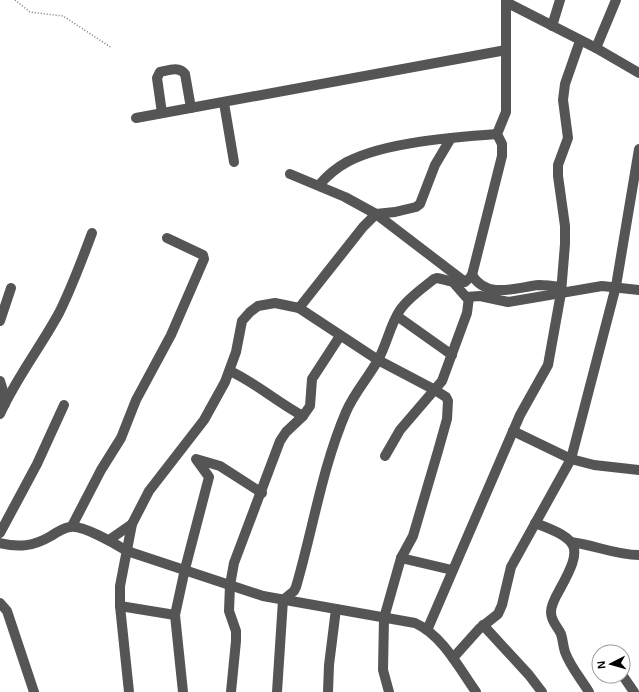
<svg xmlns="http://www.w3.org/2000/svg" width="639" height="692" font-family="Arial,sans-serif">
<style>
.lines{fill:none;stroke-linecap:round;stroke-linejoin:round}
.path{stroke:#777;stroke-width:1.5;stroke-dasharray:1 2;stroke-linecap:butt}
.minor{stroke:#555;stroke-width:10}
</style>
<rect width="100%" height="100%" fill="#fff"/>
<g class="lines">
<path class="path" d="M15,0L30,12L63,16L112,48"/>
<g class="minor">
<path d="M506,2L596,48L639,73"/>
<path d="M552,26L560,0"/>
<path d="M596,48L616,0"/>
<path d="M224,103L234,162"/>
<path d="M162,113L157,78L160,72C169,70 179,66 185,74L191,108"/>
<path d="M136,118L506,50"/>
<path d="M290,174L345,197L376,214L465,282"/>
<path d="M319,185C327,176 336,168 347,162C385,142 455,137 497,134"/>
<path d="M472,275C487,300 517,287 539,285C547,285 554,286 561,287"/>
<path d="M453,282L466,297L480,296L508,302L602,286L639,290"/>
<path d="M299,308L363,227L376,214L395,212L416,207L420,204L435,165L451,138"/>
<path d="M397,316L452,355"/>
<path d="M0,321L11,288"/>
<path d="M230,371C256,383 277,402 303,416"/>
<path d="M0,381L4,394L5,404"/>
<path d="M0,414C16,378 40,348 59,313C72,287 82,260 92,233"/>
<path d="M513,431L571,459L594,465L639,470"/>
<path d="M385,456L400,430L442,381L467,313L469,297"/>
<path d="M535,523C581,540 583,547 560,589C556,596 551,604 551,612C551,622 558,627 561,634C563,640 563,646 565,652C570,666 581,679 589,692"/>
<path d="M72,526L101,470L121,438L136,400L171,335L204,259L203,255L167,238"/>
<path d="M0,533L37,464L64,405"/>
<path d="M109,540L132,524"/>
<path d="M571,542C595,545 615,555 639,555"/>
<path d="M0,543C19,548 34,546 51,536C57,532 63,528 70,527C83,525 116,544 127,551L263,596L415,623C442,635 459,668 476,692"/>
<path d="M401,558L452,570"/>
<path d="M0,603L7,611L34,692"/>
<path d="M120,606L175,615"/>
<path d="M483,625L529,675L542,692"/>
<path d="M428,628L520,415L548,365L561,293L565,244V226L558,176V165L568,138L563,100L565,84L580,41"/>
<path d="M453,658L479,629L498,614L502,605L511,567L571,459L616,286L639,149"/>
<path d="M623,676L634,692"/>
<path d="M129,692L120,606V586L132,524L149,491L204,420L225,382L236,352L242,321L250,312L258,306L275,303L299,308L378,360L435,390L446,397L448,401L447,419L438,451L413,536L401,558L384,618L383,670L389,692"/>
<path d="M183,692L175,615L185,569L209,477L196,459L220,466L262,493"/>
<path d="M231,692L236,641V631L229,611L230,585L234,563L280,441L286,432L303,416L310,406L312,379L340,336"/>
<path d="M277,692L283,600L294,591L296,587C313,529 322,468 346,412C354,393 368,378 378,360C387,344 390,325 400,310C408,298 423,288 434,279L437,278C449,280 464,288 472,275L502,156V144L497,134L506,112V0"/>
<path d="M328,692L329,665L336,609"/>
</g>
</g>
<g transform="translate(611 664) rotate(264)"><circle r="19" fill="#ffffff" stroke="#999999"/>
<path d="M0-3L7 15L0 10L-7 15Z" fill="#000000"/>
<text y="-6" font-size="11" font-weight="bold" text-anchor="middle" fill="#000000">N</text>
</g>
</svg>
